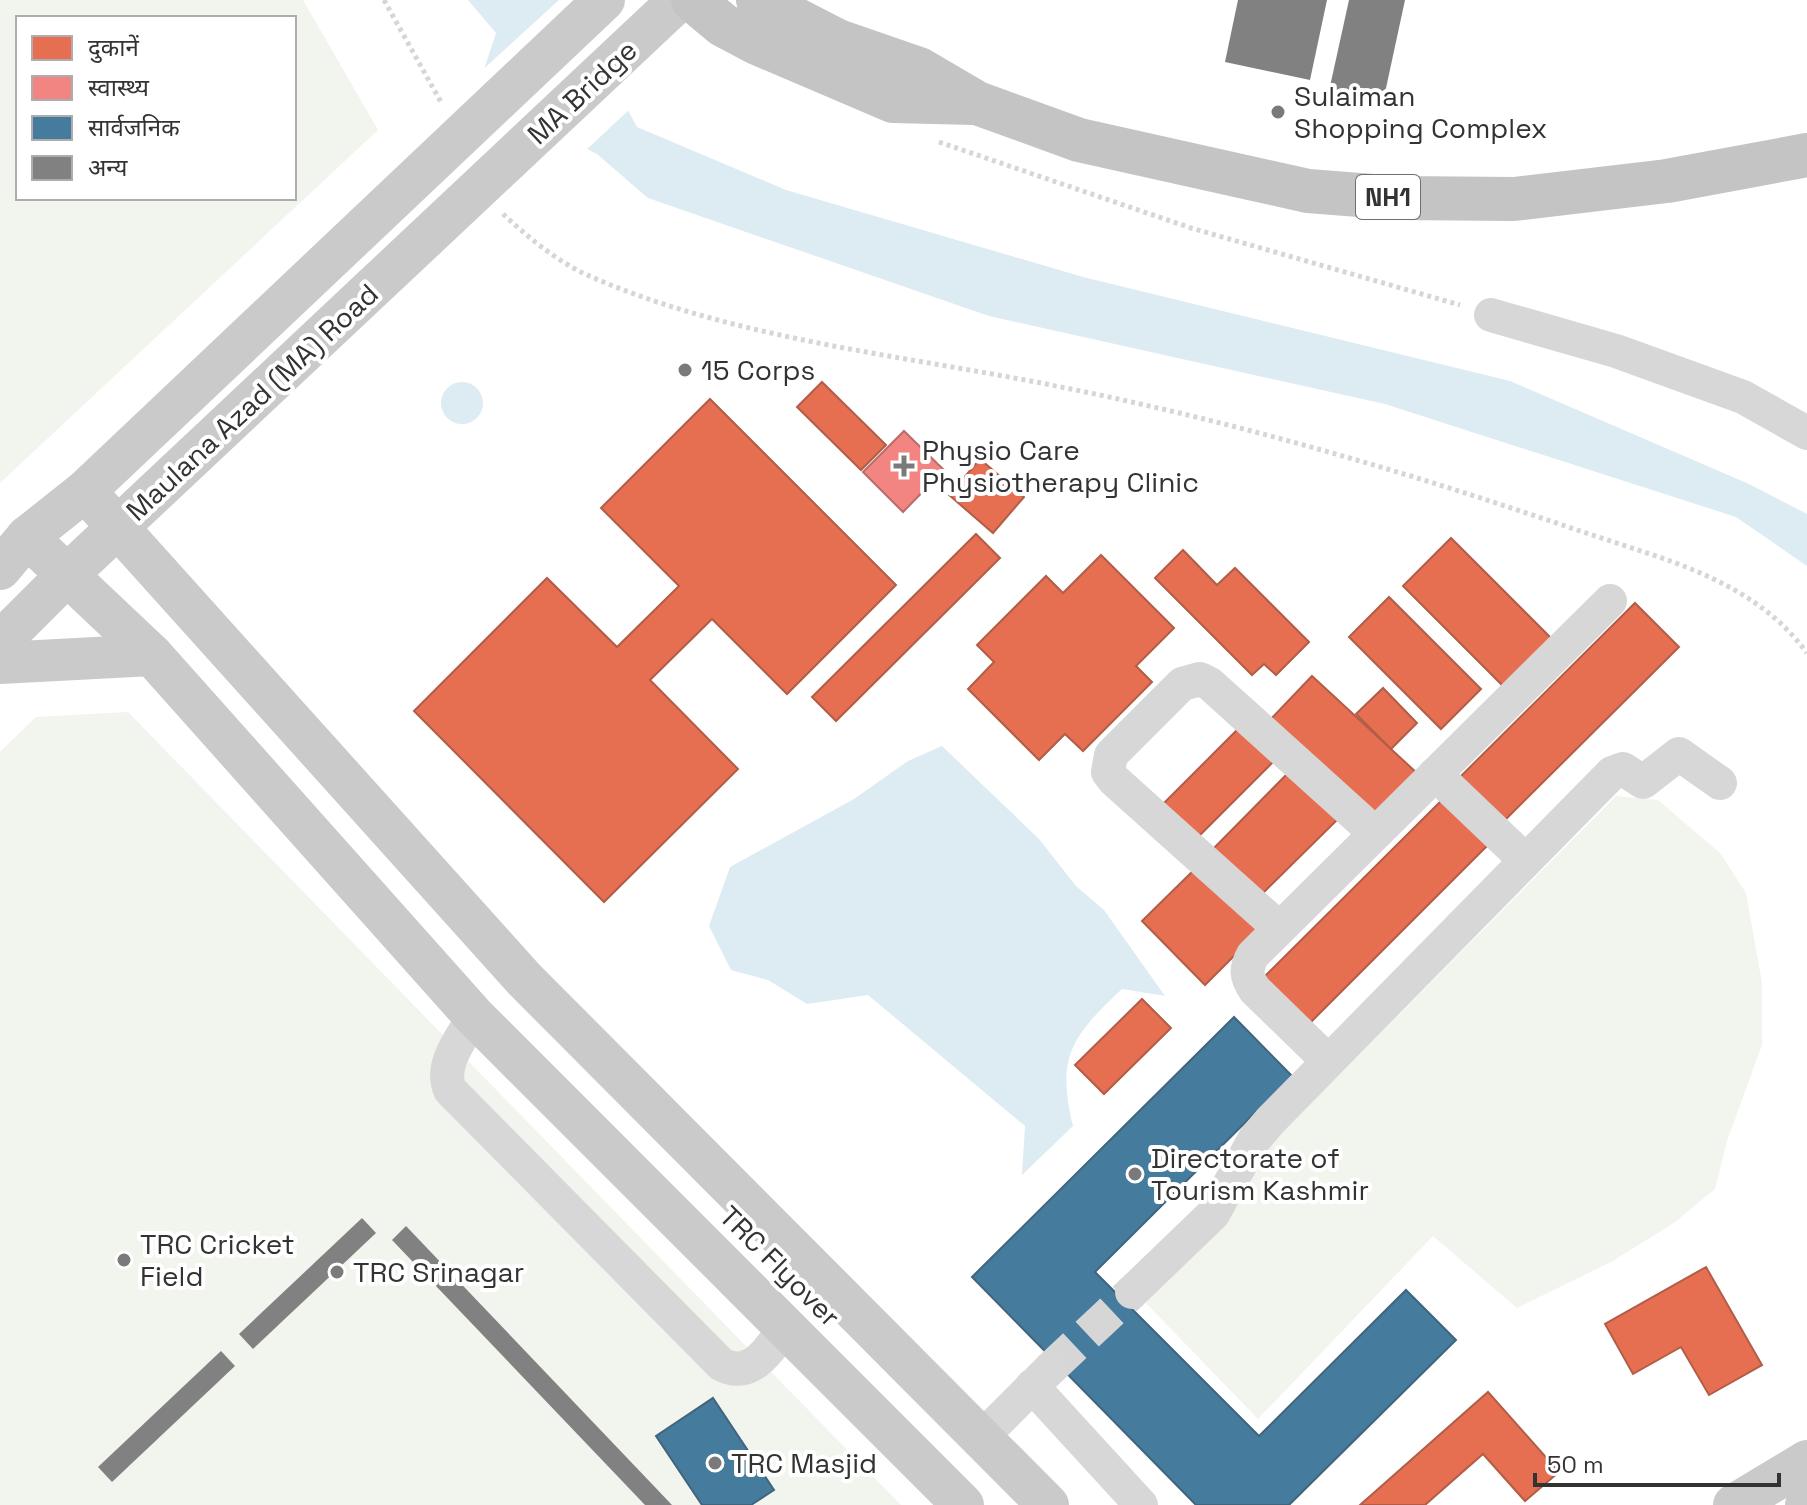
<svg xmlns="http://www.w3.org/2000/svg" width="1807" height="1505" font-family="'Space Grotesk','Noto Sans Devanagari',sans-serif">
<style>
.green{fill:#f1f5ed;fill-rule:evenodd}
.water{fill:#ddebf3}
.pier{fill:#fff}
.shops{fill:#e76f51;stroke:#b15d48;stroke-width:2}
.health{fill:#f28482;stroke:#b96c6a;stroke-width:2}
.public{fill:#457b9d;stroke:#40657d;stroke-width:2}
.building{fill:#818181}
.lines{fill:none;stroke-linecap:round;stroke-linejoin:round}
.minor-tunnel{stroke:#d6d6d6;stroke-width:34;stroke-dasharray:34 17;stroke-linecap:butt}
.path{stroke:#d6d6d6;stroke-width:5;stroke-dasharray:4 4;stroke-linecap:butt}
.minor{stroke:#d7d7d7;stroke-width:34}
.major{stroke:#cacaca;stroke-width:42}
.highway{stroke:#c4c4c4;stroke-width:44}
.poi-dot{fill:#7a7a7a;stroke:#fff;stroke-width:3}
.labels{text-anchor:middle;stroke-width:8;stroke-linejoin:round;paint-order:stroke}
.shield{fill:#fff;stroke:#707070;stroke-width:2}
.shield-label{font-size:26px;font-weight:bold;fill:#333}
.street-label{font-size:28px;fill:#333;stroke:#fff}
.poi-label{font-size:28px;fill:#333;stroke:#fff;text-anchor:start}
</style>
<rect width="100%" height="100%" fill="#fff"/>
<g class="green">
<path d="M0,0H303L378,130L0,483ZM18,18H294V198H18Z"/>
<path d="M128,712L901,1505H0V752L36,717Z"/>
<path d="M1616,796L1658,800L1720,853L1746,893L1762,983V1045L1727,1141L1715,1189L1675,1222L1613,1261L1517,1308L1433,1236L1258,1419L1141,1298L1265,1150Z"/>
</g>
<g class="water">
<path d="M468,0H573L570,4L637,127L786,190L1083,277L1510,381L1749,484L1807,514V566L1736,517L1385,404L989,316L648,198L597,154L476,94L496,33Z"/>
<circle cx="462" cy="403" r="21"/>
<path d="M942,746L1039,839L1076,886L1104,910L1165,996L1122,989C1072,1036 1056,1056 1073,1126L1022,1175L1025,1126L868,995L807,1004L768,980L731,970L709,926L730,867L854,799L908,761Z"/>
</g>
<path class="pier" d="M559,0H577L575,4L631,108L584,152L472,94L478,74Z"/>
<g class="shops">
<path d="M822,382L886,445L861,470L797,407Z"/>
<path d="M710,399L896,585L787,694L712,619L650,680L738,769L604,902L414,711L547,578L617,647L679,586L601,508Z"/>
<path d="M980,459L1024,497L993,533L949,495Z"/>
<path d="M976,534L1000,558L836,721L812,697Z"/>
<path d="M1451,538L1555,642L1507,690L1403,586Z"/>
<path d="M1183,550L1217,585L1235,568L1309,642L1276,675L1264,664L1252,675L1155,578Z"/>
<path d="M1101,555L1174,628L1136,666L1152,682L1083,751L1065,734L1039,760L968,689L994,662L977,645L1046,576L1063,593Z"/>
<path d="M1389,597L1481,689L1441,729L1349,637Z"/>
<path d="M1635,603L1679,647L1501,824L1457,780Z"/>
<path d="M1312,676L1418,774L1373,822L1267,723Z"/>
<path d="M1383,688L1417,723L1391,749L1356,714Z"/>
<path d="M1241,726L1275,760L1193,842L1159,808Z"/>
<path d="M1291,770L1339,818L1257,899L1210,852Z"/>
<path d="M1444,798L1489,844L1309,1024L1263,978Z"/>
<path d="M1198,866L1261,929L1205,985L1142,921Z"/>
<path d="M1142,999L1171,1028L1104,1094L1075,1065Z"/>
<path d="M1706,1267L1762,1365L1709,1395L1681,1347L1633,1374L1605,1324Z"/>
<path d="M1488,1392L1559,1472L1525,1501L1483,1454L1425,1505H1360Z"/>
</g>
<path class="health" d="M904,431L944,470L903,512L863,472Z"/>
<g class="public">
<path d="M1234,1017L1292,1076L1095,1272L1259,1436L1406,1290L1456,1340L1289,1505H1196L972,1277Z"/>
<path d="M713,1398L774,1490L751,1505H702L656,1436Z"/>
</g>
<g class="building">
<path d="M1238,0H1327L1310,80L1225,62Z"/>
<path d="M1349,0H1405L1383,102L1329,91Z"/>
<path d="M362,1218L376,1233L253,1349L239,1334Z"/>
<path d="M406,1226L672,1505H645L392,1240Z"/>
<path d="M221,1351L235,1366L112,1482L98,1467Z"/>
</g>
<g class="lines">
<path class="minor-tunnel" d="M1050,1369L1132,1292"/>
<g class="path">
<path d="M384,0L442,104"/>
<path d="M939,142L1191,228L1460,305"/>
<path d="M503,214C530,239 560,264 594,278C736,339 900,355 1051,385C1229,420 1405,471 1577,530C1662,559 1752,578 1807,653"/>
</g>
<g class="minor">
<path d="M1491,315L1616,351L1743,397L1807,433"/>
<path d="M1435,774L1525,860"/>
<path d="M1279,928L1114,780L1108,772L1111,755L1182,684L1200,679L1210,684L1375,833"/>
<path d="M474,1016C462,1038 439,1064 450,1090L721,1364C752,1381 771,1347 786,1326"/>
<path d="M1328,1061L1255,990C1246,977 1245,969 1253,955L1610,601"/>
<path d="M1132,1292L1213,1214L1254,1140L1270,1121L1612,773L1623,769L1643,782L1679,754L1720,783"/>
<path d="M1032,1386L1141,1505"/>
<path d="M982,1437L1050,1369"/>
</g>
<g class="major">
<path d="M85,491L524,979L1048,1505"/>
<path d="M27,537L152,655L474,1016L963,1505"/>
<path d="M0,569L27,537L85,491L604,0"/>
<path d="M0,642L68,574L679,0"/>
<path d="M0,663L152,655"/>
<path d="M1734,1505L1807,1461"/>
<path d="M1806,1505H1807"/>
</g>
<g class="highway">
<path d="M693,0L723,25L757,43L893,101L975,103"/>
<path d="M758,0L838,41L919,69L977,103L1079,140L1308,191L1398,198L1514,199L1667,181L1807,155"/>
</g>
</g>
<g class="poi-dot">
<circle cx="1278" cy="112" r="8"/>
<circle cx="685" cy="370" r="8"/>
<path d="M900 454h8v8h8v8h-8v8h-8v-8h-8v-8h8z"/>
<circle cx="1135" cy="1174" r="8"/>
<circle cx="124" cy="1260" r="8"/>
<circle cx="337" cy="1272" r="8"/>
<circle cx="715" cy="1463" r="8"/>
</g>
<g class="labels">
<rect class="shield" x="1356" y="175" width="64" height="44" rx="6"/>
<g class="shield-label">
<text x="1388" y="206">NH1</text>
</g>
<g class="street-label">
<text transform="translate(582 92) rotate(-43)" y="10">MA Bridge</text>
<text transform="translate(252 402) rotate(-43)" y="10">Maulana Azad (MA) Road</text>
<text transform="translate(780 1266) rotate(45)" y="10">TRC Flyover</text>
</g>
<g class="poi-label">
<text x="1294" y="106">Sulaiman<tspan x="1294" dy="32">Shopping Complex</tspan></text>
<text x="701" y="380">15 Corps</text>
<text x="922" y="460">Physio Care<tspan x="922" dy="32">Physiotherapy Clinic</tspan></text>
<text x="1151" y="1168">Directorate of<tspan x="1151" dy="32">Tourism Kashmir</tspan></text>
<text x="140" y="1254">TRC Cricket<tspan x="140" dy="32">Field</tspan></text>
<text x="353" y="1282">TRC Srinagar</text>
<text x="731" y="1473">TRC Masjid</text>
</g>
</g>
<rect x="16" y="16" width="280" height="184" fill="#ffffff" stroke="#adadad" stroke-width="2"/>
<rect x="32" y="36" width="40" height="24" fill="#e76f51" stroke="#adadad" stroke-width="2"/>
<text x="88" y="56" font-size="24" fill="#333333">दुकानें</text>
<rect x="32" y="76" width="40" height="24" fill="#f28482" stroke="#adadad" stroke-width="2"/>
<text x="88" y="96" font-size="24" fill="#333333">स्वास्थ्य</text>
<rect x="32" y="116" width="40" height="24" fill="#457b9d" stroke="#adadad" stroke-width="2"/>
<text x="88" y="136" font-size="24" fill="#333333">सार्वजनिक</text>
<rect x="32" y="156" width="40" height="24" fill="#818181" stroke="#adadad" stroke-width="2"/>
<text x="88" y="176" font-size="24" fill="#333333">अन्य</text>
<path d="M1535 1473v12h244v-12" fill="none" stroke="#333333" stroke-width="4"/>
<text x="1547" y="1473" font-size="24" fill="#333333" stroke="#ffffff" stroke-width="6" paint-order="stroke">50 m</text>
</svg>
